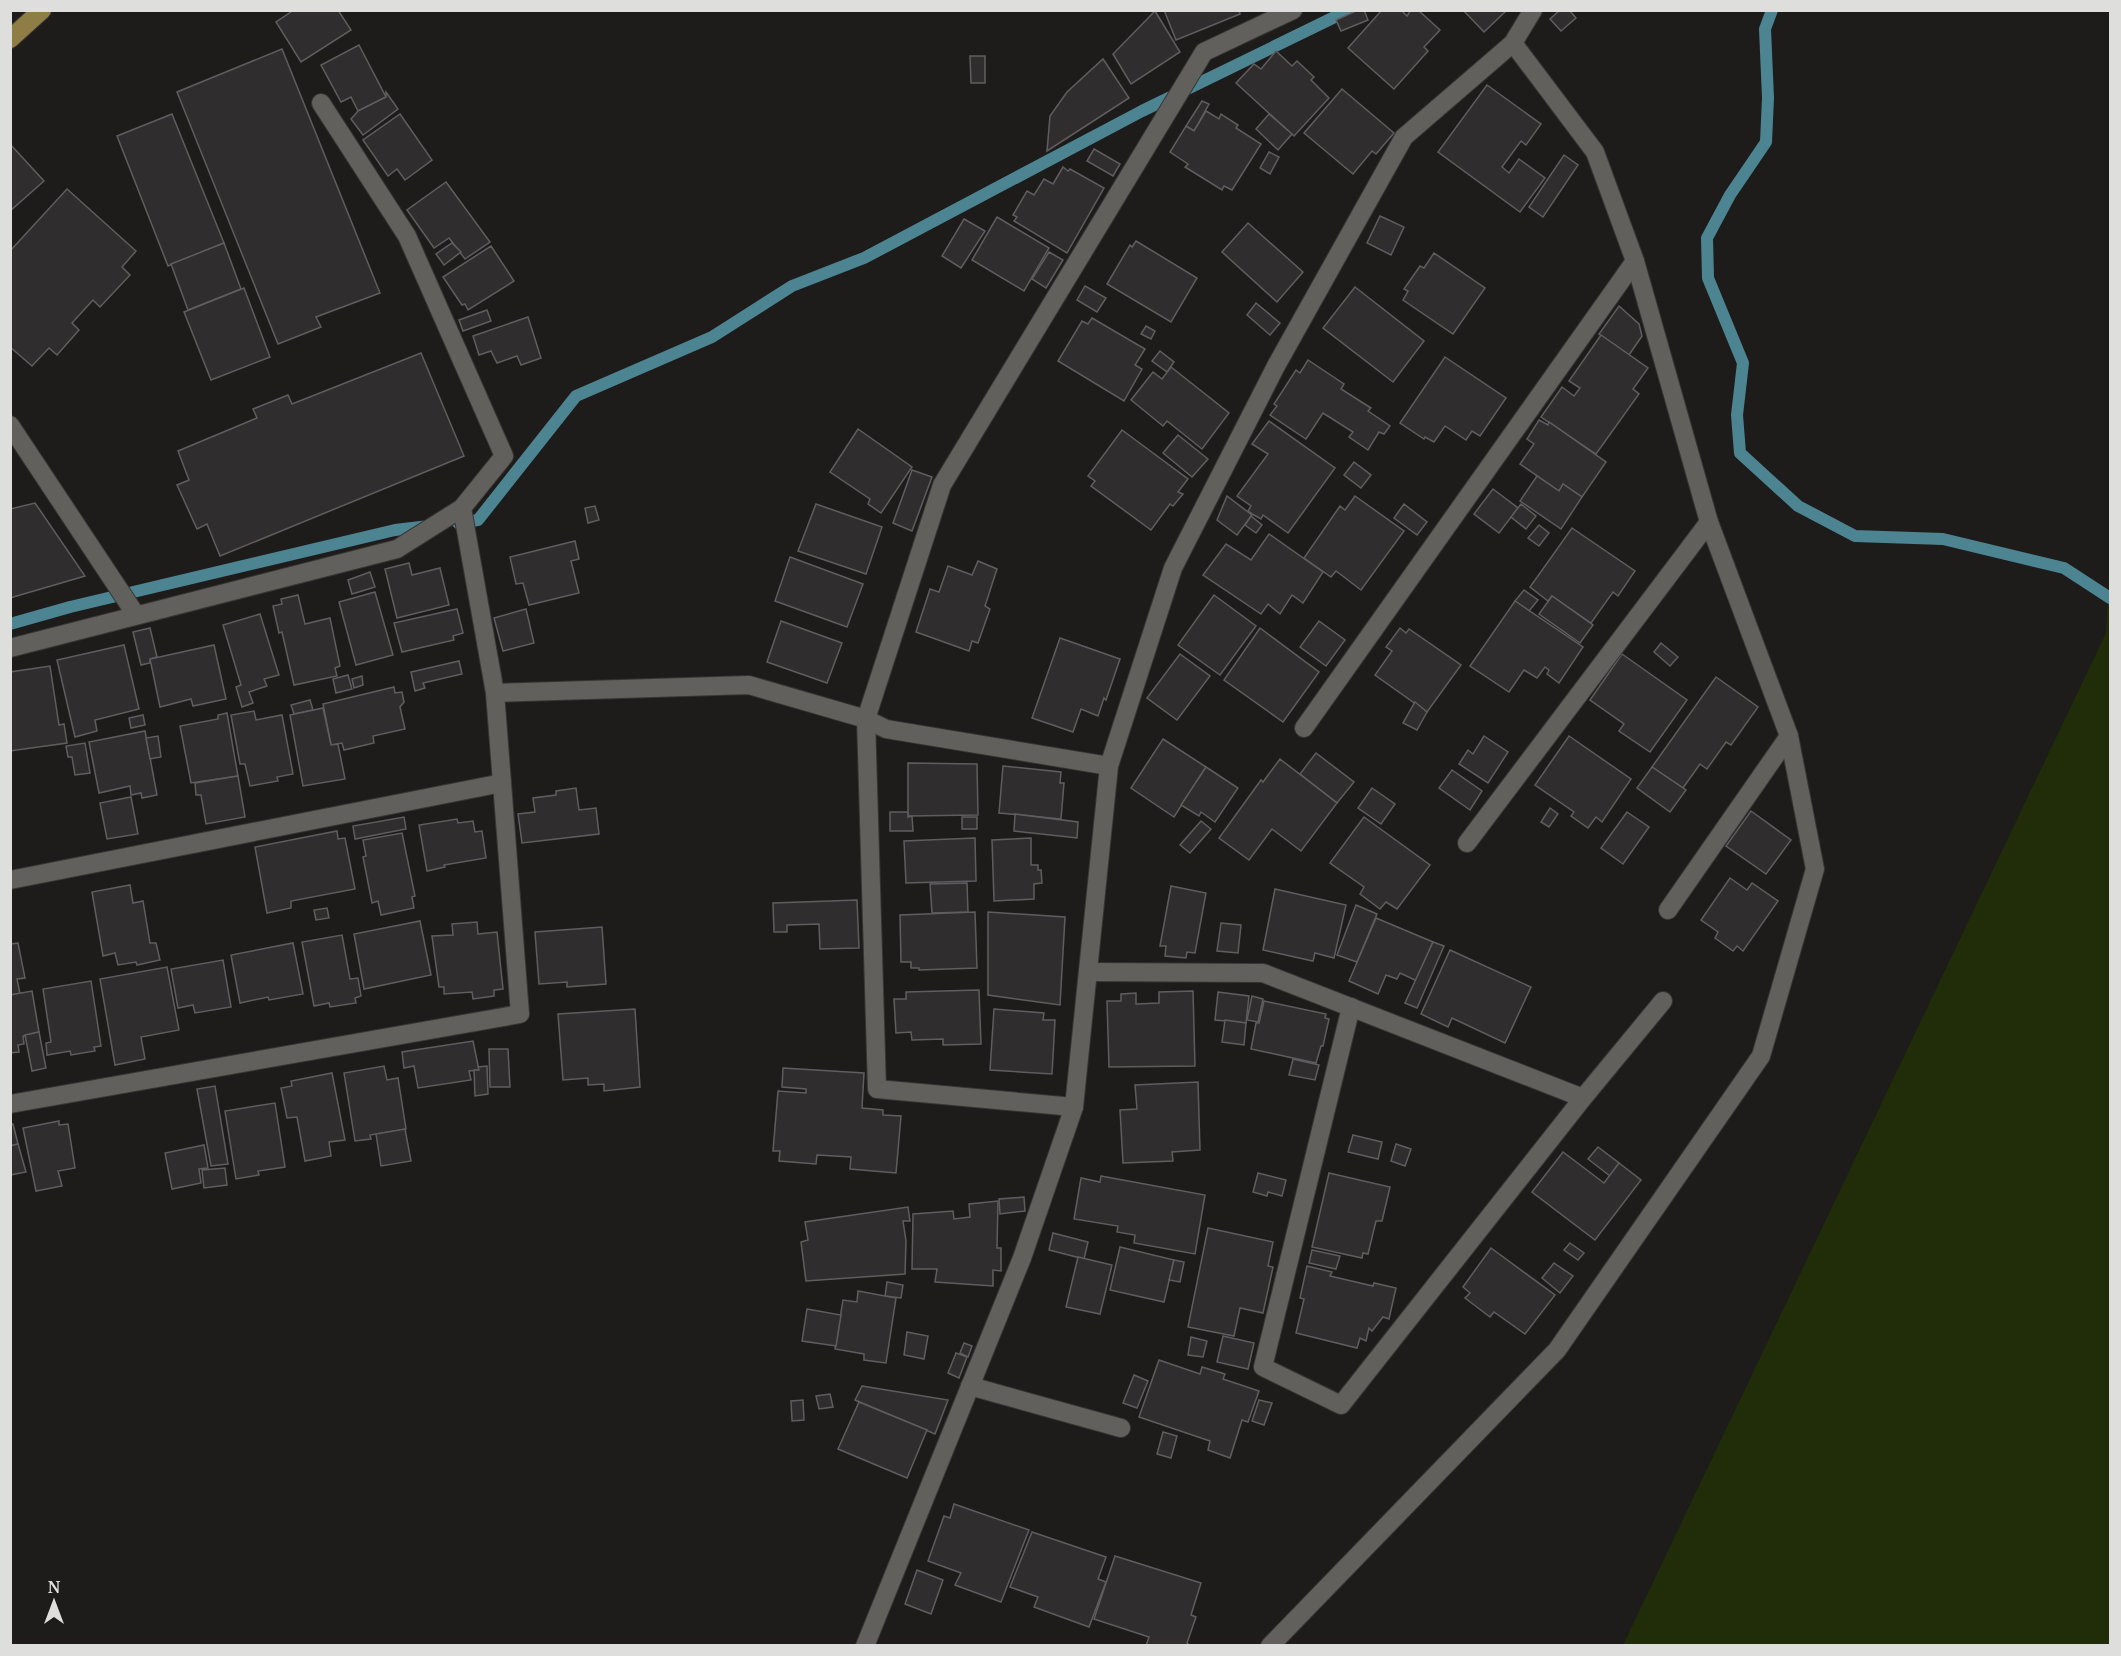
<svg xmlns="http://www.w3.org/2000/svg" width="2121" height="1656" font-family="'Noto Serif',serif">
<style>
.green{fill:#212c09}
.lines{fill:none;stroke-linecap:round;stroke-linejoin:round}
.stream{stroke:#4d8492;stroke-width:12}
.building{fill:#302d2f;stroke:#605d60;stroke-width:1.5}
.minor-casing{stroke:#373634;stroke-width:20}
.primary-casing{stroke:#373634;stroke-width:20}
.minor{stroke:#61605c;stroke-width:18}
.primary{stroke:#8e7d45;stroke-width:18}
</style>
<rect width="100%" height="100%" fill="#1d1c1a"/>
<path class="green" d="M2110,555V1645H1623L2106,633Z"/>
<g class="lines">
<g class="stream">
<path d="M1772,10L1765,29L1768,98L1766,142L1730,195L1707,238L1708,278L1743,363L1737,415L1740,453L1798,506L1855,536L1943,539L2064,568L2110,598"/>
<path d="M458,523L478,520L576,396L712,337L792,286L864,258L1142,111L1349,10"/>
<path d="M10,624L70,607L395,530L429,526"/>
</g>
</g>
<g class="building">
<path d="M294,10H338L351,30L301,62L276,22Z"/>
<path d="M1164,10H1239L1240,14L1176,40Z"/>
<path d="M1358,10H1364L1368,20L1341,31L1336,20Z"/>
<path d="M1382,10H1401L1407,16L1411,10H1418L1440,30L1424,47L1428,51L1394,89L1348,48Z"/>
<path d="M1463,10H1507L1484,32Z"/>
<path d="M1560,10H1569L1576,18L1561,31L1550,19Z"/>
<path d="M1155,11L1180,52L1131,84L1113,54Z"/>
<path d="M359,45L386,97L358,111L351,97L341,102L321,65Z"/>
<path d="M282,49L380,293L316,317L321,327L278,344L177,92Z"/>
<path d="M1276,51L1292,66L1297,61L1314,77L1311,80L1329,98L1294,136L1236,83L1254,64L1261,69Z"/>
<path d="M970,56H985V83H971Z"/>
<path d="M1103,59L1129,98L1047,151L1050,116L1067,92Z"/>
<path d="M1487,85L1541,124L1526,145L1521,141L1502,167L1509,173L1519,159L1545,178L1520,212L1438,152Z"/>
<path d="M1342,89L1394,133L1376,154L1372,151L1353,174L1304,133Z"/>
<path d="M386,92L398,109L363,135L351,119L358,111L386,97Z"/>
<path d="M1202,101L1209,104L1194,131L1186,126Z"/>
<path d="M1206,111L1219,119L1221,114L1238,125L1236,128L1261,144L1232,190L1224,186L1222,190L1185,167L1188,164L1170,152L1186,126L1194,131Z"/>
<path d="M172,114L224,243L168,266L117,136Z"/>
<path d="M400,114L432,160L405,180L397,169L388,176L363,140Z"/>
<path d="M1269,114L1292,134L1278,150L1256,129Z"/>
<path d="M10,144L44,181L10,211Z"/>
<path d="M1094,149L1120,164L1113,176L1087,161Z"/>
<path d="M1269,152L1279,157L1270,174L1260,168Z"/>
<path d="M1564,155L1578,165L1543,217L1529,207Z"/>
<path d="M1063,167L1068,171L1070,169L1104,188L1067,253L1014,221L1017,217L1013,215L1027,191L1034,195L1044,179L1053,184Z"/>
<path d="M446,182L490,242L465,259L449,238L434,248L407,210Z"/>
<path d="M67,189L136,251L122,267L130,275L100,307L93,300L72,323L79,330L57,355L49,348L32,366L10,347V251Z"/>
<path d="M1380,216L1404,227L1391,255L1367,243Z"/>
<path d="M997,217L1049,248L1024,291L972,260Z"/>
<path d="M964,219L985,231L961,268L942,256Z"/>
<path d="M1248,223L1303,272L1277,302L1222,252Z"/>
<path d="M1136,241L1197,278L1171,322L1107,284L1130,245L1132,247Z"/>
<path d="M224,243L241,289L188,310L171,264Z"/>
<path d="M452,243L461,252L444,265L436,254Z"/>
<path d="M491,246L514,281L468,310L465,304L462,305L443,277Z"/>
<path d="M1049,252L1063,260L1046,288L1032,279Z"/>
<path d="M1434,253L1485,288L1453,334L1403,300L1408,291L1404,289L1420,266L1424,268Z"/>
<path d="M1085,286L1106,298L1097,312L1077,300Z"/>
<path d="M1355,287L1424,341L1393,382L1323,328Z"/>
<path d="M244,288L270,357L211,380L184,312Z"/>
<path d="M1256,303L1280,323L1270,335L1247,315Z"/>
<path d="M1619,306L1639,324L1642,336L1629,355L1599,334Z"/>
<path d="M487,310L491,321L463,331L459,320Z"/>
<path d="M528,317L541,358L521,365L517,356L497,363L491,351L479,355L473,336Z"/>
<path d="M1092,318L1145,349L1135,365L1142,369L1124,401L1058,361L1082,321L1088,324Z"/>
<path d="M1146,326L1155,331L1151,339L1141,334Z"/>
<path d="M1601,335L1648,368L1633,389L1639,394L1596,454L1541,417L1562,387L1574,396L1580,388L1569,381Z"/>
<path d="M1160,351L1174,362L1167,372L1152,361Z"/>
<path d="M421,353L464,456L220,556L207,524L197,529L177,485L189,480L178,451L257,418L253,409L288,395L292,404Z"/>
<path d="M1445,357L1506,398L1480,436L1472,431L1466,440L1445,426L1434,442L1425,437L1424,439L1400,423Z"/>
<path d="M1308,360L1344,384L1341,389L1371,408L1368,411L1390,426L1384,434L1379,432L1368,450L1349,437L1353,432L1323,413L1306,439L1270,415L1277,406L1274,404L1296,370L1300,373Z"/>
<path d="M1171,367L1229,413L1202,449L1167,421L1163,426L1131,400L1153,372L1162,379Z"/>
<path d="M1539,420L1548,425L1549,422L1606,462L1582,497L1563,484L1559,491L1520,464L1534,444L1527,439Z"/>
<path d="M1269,421L1335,468L1288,533L1263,515L1261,519L1254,515L1248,511L1251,506L1237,496L1268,454L1252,444Z"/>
<path d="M858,429L912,467L881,513L868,504L870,499L830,472Z"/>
<path d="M1122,430L1188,479L1178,492L1183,494L1173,506L1170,504L1151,530L1091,486L1095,481L1088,476Z"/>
<path d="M1178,435L1208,459L1192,477L1163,453Z"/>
<path d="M1354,462L1371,475L1361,488L1344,475Z"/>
<path d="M912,470L932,477L912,531L893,523Z"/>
<path d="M1537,476L1559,491L1563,484L1582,497L1561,529L1520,501Z"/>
<path d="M1493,489L1518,508L1499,533L1474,514Z"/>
<path d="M1227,496L1252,515L1237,535L1217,520Z"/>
<path d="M1355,496L1404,531L1361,590L1336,571L1331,577L1304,558L1340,506L1345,510Z"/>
<path d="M35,503L85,576L10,598V509Z"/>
<path d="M816,504L882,527L866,574L798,551Z"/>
<path d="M1404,504L1427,522L1417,535L1394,518Z"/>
<path d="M1521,504L1536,516L1526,529L1511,517Z"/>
<path d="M595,506L599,520L588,523L585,508Z"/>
<path d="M1251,516L1262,525L1256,533L1245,525Z"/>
<path d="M1539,525L1549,533L1539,546L1528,538Z"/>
<path d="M1572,528L1635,571L1618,596L1613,592L1591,623L1552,596L1548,601L1530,587Z"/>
<path d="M1269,534L1323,572L1303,603L1292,595L1280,614L1268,604L1261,614L1203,575L1226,544L1251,560Z"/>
<path d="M575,541L579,559L571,561L579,593L529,605L523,583L516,584L510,557Z"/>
<path d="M790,557L863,584L847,627L775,601Z"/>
<path d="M978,561L997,569L985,606L990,609L978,643L972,641L969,651L916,632L930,589L939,592L948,566L972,575Z"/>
<path d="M409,563L412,575L440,568L449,605L397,618L385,569Z"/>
<path d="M370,572L375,587L352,594L348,580Z"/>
<path d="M1524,590L1538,600L1529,611L1515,601Z"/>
<path d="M375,592L393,655L356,665L339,602Z"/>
<path d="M298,595L305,624L330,618L340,666L335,668L337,676L294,685L282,632L279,633L273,606L282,604L281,599Z"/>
<path d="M1214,595L1256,626L1220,675L1178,645Z"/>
<path d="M1552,596L1593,625L1580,643L1539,614Z"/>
<path d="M1515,601L1583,647L1559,683L1547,674L1549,670L1545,667L1537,678L1524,670L1509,692L1470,666Z"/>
<path d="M457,609L463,633L453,636L454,640L402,652L394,623Z"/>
<path d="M526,609L534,643L503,651L494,618Z"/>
<path d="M260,614L279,675L264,679L267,686L249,692L253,703L242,707L236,687L241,685L223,625Z"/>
<path d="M781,621L842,643L827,683L767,662Z"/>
<path d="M1319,621L1345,640L1326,666L1300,647Z"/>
<path d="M150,628L157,657L150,659V663L141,665L133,632Z"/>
<path d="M1260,628L1319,672L1283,722L1224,680Z"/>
<path d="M1400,628L1406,633L1409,629L1461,665L1427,712L1375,675L1392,651L1386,647Z"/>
<path d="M1060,638L1120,659L1106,700L1104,698L1098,716L1081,709L1073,732L1032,718Z"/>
<path d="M1661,643L1678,657L1670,666L1654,652Z"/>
<path d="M124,645L139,709L95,720L97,731L75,737L57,660Z"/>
<path d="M214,645L226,699L193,706L191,699L160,707L150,659Z"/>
<path d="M1180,654L1210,676L1177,720L1147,698Z"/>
<path d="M1622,654L1687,700L1650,752L1619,731L1624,724L1590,700Z"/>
<path d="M459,661L462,674L423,683L425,688L415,691L411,672Z"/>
<path d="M50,666L59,725L64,724L67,743L10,751V672Z"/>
<path d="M348,675L352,689L336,693L333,679Z"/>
<path d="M362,676L363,685L354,688L352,679Z"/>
<path d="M1716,677L1758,707L1731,745L1726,742L1707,769L1700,764L1683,788L1652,767Z"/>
<path d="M394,687L395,693L402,692L404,702L400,707L405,729L373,736L374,743L344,750L342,743L331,745L323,704Z"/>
<path d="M310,700L313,710L294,714L291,705Z"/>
<path d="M1415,702L1427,712L1417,730L1403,723Z"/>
<path d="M323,708L331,745L338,744L345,779L303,786L290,715Z"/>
<path d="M254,711L256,720L282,715L293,774L277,777L278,781L250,786L245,764H240L231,715Z"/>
<path d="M227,713L238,776L191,783L180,726L218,719V715Z"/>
<path d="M143,715L145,725L131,728L129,718Z"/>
<path d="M145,731L157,795L142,798L141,793L131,795L130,786L99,793L89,742Z"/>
<path d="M158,736L161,757L150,759L146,738Z"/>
<path d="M1484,736L1508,752L1488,783L1459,764L1468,750L1473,754Z"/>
<path d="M1569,736L1631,779L1602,822L1596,817L1588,828L1571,816L1574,812L1535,785Z"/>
<path d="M1163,739L1206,767L1174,817L1131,788Z"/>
<path d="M85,743L90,773L75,775L72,757H68L66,746Z"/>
<path d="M1316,753L1354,782L1337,803L1300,774Z"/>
<path d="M1280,759L1337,803L1301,851L1272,829L1249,860L1219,838L1261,780L1263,782Z"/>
<path d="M908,763L977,764L978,815L908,816Z"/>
<path d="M1003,766L1061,772L1060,783H1064L1061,819L999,813Z"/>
<path d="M1206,767L1238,788L1215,822L1201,812L1199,816L1181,805Z"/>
<path d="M1652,767L1686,790L1670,812L1637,788Z"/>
<path d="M1452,770L1482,791L1470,810L1439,788Z"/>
<path d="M238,776L245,817L206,824L201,795H196L195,783Z"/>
<path d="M576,788L579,810L596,808L599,834L522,843L518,814L535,812L533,798L556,795V791Z"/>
<path d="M1372,788L1395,804L1381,824L1358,808Z"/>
<path d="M131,797L138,834L107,839L100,803Z"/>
<path d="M1550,808L1558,814L1549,827L1541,822Z"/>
<path d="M1751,811L1791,840L1766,874L1726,846Z"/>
<path d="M890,812H908V817L912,816L913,831H890Z"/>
<path d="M1627,812L1649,827L1623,864L1601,848Z"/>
<path d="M1015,814L1078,822L1077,838L1014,831Z"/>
<path d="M404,817L406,829L355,839L353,826Z"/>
<rect x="962" y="817" width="15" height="12"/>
<path d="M1364,817L1430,865L1397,909L1386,902L1380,909L1360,894L1364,887L1330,863Z"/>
<path d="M457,819L458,823L473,821L475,832L482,831L486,858L444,865L445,867L427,871L419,825Z"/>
<path d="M1201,821L1211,829L1190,853L1180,845Z"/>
<path d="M337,831L338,839L345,838L355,889L291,901V908L267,913L255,847Z"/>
<path d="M402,833L415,896L412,897L414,908L381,915L378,901L372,903L363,857L366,856L363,840Z"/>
<path d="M975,838L976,881L906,883L904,841Z"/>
<path d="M1031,838V865H1038V870H1041L1042,883L1034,884V899L994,901L992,840Z"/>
<path d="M1730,878L1747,890L1752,883L1778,901L1743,951L1737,946L1733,951L1715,938L1718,932L1701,920Z"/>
<path d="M967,883L968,912L932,913L930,884Z"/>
<path d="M130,885L133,903L143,901L150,943H156L160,960L137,965L136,962L118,965L115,953L103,956L92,892Z"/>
<path d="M1171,886L1206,893L1195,953L1187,952L1186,958L1165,956L1166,946H1160Z"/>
<path d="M1275,889L1346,905L1334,958L1315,953L1313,961L1263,950Z"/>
<path d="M857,900L859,948L820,949L819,924L787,925V932H774L773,903Z"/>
<path d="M1356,905L1377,914L1357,962L1337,955Z"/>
<path d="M327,908L329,918L316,920L314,910Z"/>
<path d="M975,912L977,968L919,970V968H911V962H901L900,915Z"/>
<path d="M988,912L1065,917L1060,1005L988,995Z"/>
<path d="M1376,918L1433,942L1417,981L1400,973L1397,979L1386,975L1378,994L1349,981Z"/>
<path d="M420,921L431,975L364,989L354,934Z"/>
<path d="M477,922L478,934L497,932L503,989L494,990V996L473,999L472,992L444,994V987H439L432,936L453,935L452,924Z"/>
<path d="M1221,923L1241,925L1238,953L1217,951Z"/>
<path d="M602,927L606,984L567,987V982L539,984L535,932Z"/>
<path d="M342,935L350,979L358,978L361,996L355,998L356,1003L330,1007L329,1003L314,1006L302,942Z"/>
<path d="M10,940L11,944L18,943L25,978L17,979L20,994L10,995Z"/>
<path d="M1433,942L1444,946L1417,1008L1405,1003Z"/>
<path d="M293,943L303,994L269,1000L268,997L240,1003L231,955Z"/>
<path d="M1450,950L1531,987L1505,1043L1452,1018L1448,1027L1421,1014Z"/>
<path d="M223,960L231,1007L195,1013L193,1005L178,1008L171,969Z"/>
<path d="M167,967L179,1030L141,1037L145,1059L115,1065L100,979Z"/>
<path d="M91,981L101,1046L94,1047L95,1051L71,1055L70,1051L47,1055L46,1043L51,1042L43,989Z"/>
<path d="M979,990L981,1044L943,1045V1039L912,1040L911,1032L896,1033L894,999H906V992Z"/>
<path d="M32,991L39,1032L23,1036L24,1044L18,1045L19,1052L10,1053V995Z"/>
<path d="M1193,991L1195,1066L1109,1067L1107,1001H1121V994L1136,993V1004L1159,1003V992Z"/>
<path d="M1218,992L1249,996L1246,1023L1215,1020Z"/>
<path d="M1252,996L1263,999L1258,1022L1247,1020Z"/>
<path d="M1264,1001L1326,1014L1325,1018L1329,1019L1323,1046H1321L1316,1063L1251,1049L1256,1023H1259Z"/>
<path d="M635,1009L640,1087L604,1091V1084L588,1085V1078L563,1080L558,1014Z"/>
<path d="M994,1009L1044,1013L1043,1020H1055L1052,1074L990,1070Z"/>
<path d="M1225,1020L1246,1023L1244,1045L1222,1042Z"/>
<path d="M39,1032L46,1068L32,1071L25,1035Z"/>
<path d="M473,1041L479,1070L469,1071L471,1080L418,1088L414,1066L404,1068L402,1052Z"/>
<path d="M489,1049H508L510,1087H490Z"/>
<path d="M1293,1059L1319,1065L1315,1080L1289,1075Z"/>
<path d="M384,1066L387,1080L398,1078L406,1129L370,1135L371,1139L355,1141L344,1073Z"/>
<path d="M487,1066L488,1094L475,1096L474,1070H479L478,1067Z"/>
<path d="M783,1068L864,1073L862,1108L883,1110V1115L901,1116L896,1173L850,1169L851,1157L817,1155L816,1164L779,1161L780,1151H773L778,1091L806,1093V1089L782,1087Z"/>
<path d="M332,1073L345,1140L329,1142L331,1156L305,1161L297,1117L287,1118L281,1088L292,1086L291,1081Z"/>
<path d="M1198,1082L1200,1150L1172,1152L1173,1161L1123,1163L1120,1110L1137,1109L1135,1085Z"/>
<path d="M215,1086L228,1164L211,1166L197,1089Z"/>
<path d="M275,1103L285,1167L258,1171L259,1175L236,1179L225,1111Z"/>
<path d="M59,1121V1125L68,1124L75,1168L58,1171L62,1186L36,1191L23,1128Z"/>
<path d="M13,1124L18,1144L10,1146V1125Z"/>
<path d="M405,1129L411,1161L381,1166L376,1134Z"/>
<path d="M1353,1135L1382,1142L1378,1159L1348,1152Z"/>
<path d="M18,1144L26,1172L10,1175V1146Z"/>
<path d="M1396,1144L1411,1149L1405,1166L1391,1161Z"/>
<path d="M204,1145L208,1168L199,1169L201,1183L172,1189L165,1153Z"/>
<path d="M1598,1147L1619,1163L1610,1176L1588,1159Z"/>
<path d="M1563,1152L1604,1183L1619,1163L1641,1180L1595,1240L1532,1192Z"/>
<path d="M225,1168L227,1185L204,1188L202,1170Z"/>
<path d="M1258,1173L1286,1180L1282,1196L1268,1192L1267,1196L1253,1192Z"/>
<path d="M1329,1173L1390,1187L1382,1221H1376L1368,1254L1363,1253L1362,1258L1312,1247Z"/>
<path d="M1101,1176L1205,1195L1195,1254L1134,1243L1135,1235L1117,1232L1118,1226L1074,1219L1081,1178L1100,1182Z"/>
<path d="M1024,1197L1025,1211L1000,1214L999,1199Z"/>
<path d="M998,1201L997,1248H1001V1271L993,1270V1286L935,1282L937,1269H912L913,1214L953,1211L954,1219L970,1217L969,1204Z"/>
<path d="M908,1207L910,1221H903L906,1241L905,1274L806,1281L801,1242L808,1240L805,1222Z"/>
<path d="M1208,1228L1273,1242L1268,1266L1273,1267L1263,1313L1240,1308L1234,1336L1188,1327Z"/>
<path d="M1053,1233L1088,1242L1084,1259L1049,1250Z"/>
<path d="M1570,1243L1584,1253L1578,1260L1564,1250Z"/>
<path d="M1120,1247L1174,1260L1164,1302L1110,1290Z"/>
<path d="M1491,1248L1555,1295L1525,1334L1494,1312L1490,1317L1465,1298L1470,1293L1463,1287Z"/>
<path d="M1312,1250L1340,1256L1336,1269L1309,1263Z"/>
<path d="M1078,1257L1112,1265L1100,1314L1066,1307Z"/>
<path d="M1174,1260L1184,1262L1180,1282L1169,1280Z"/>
<path d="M1554,1263L1573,1276L1560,1293L1542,1278Z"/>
<path d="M1307,1266L1332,1272L1330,1276L1373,1286L1374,1283L1396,1288L1389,1319L1383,1317L1372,1331L1369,1328L1366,1341L1360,1338L1357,1348L1296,1333L1304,1299L1300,1298Z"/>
<path d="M887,1282L903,1285L901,1298L885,1296Z"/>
<path d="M858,1291L896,1298L886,1363L864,1360V1354L835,1349L843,1300L857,1302Z"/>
<path d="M807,1309L841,1315L836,1346L802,1341Z"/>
<path d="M907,1332L928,1336L924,1359L904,1355Z"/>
<path d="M1223,1336L1254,1343L1248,1369L1217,1362Z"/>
<path d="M1191,1337L1207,1341L1203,1357L1188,1355Z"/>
<path d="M964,1343L972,1346L968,1357L960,1353Z"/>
<path d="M956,1353L967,1357L959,1378L948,1373Z"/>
<path d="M1159,1360L1200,1374L1202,1367L1225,1374L1223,1379L1259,1391L1248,1422L1242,1420L1230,1458L1208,1450L1210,1441L1139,1417Z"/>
<path d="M1134,1375L1148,1381L1137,1408L1123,1403Z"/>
<path d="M862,1386L948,1400L935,1434L855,1400Z"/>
<path d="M830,1394L833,1407L819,1409L816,1396Z"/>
<path d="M803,1400L804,1420L792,1421L791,1401Z"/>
<path d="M1259,1400L1272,1403L1264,1425L1252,1421Z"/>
<path d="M859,1402L927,1430L907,1478L838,1449Z"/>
<path d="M1163,1432L1177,1436L1171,1458L1157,1454Z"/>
<path d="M954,1504L1029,1530L1001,1602L955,1585L961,1573L928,1561L944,1516L950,1518Z"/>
<path d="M1032,1532L1106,1557L1098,1579L1106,1582L1089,1627L1034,1607L1038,1597L1010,1587Z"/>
<path d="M1115,1556L1201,1583L1191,1615L1196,1617L1187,1643L1191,1646H1146L1149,1637L1094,1619Z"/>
<path d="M917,1570L943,1580L931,1614L905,1604Z"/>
</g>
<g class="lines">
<g class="minor-casing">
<g id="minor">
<path d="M10,425L136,615"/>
<path d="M10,648L397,549L462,508L504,456L407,236L321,103"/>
<path d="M495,693L749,685L866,719L886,729L1109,766"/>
<path d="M1304,728L1635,261"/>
<path d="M1467,843L1709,522"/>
<path d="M10,880L502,783"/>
<path d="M1668,910L1789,736"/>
<path d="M1088,972L1263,973L1583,1098"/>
<path d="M1351,1007L1263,1367L1341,1405L1583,1098L1663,1001"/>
<path d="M10,1104L520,1014L495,693L462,508"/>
<path d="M1074,1107L877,1089L866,719L942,485L1204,52L1293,10"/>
<path d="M970,1386L1121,1428"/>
<path d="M865,1646L1022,1258L1074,1107L1109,766L1173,568L1276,366L1404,137L1513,43L1533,10"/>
<path d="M1270,1646L1557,1350L1761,1056L1815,869L1789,736L1709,522L1635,261L1595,152L1513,43"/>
</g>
</g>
<g class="primary-casing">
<path id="primary" d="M10,39L42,10"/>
</g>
<use href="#minor" class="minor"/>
<use href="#primary" class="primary"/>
</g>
<rect width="2121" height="1656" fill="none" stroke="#dededc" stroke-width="24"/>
<g transform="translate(54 1602)" stroke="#1d1c1a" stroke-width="4.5" paint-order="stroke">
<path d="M0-4.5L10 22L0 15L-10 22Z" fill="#dededc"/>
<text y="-9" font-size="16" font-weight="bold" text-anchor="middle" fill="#dededc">N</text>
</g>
</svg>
